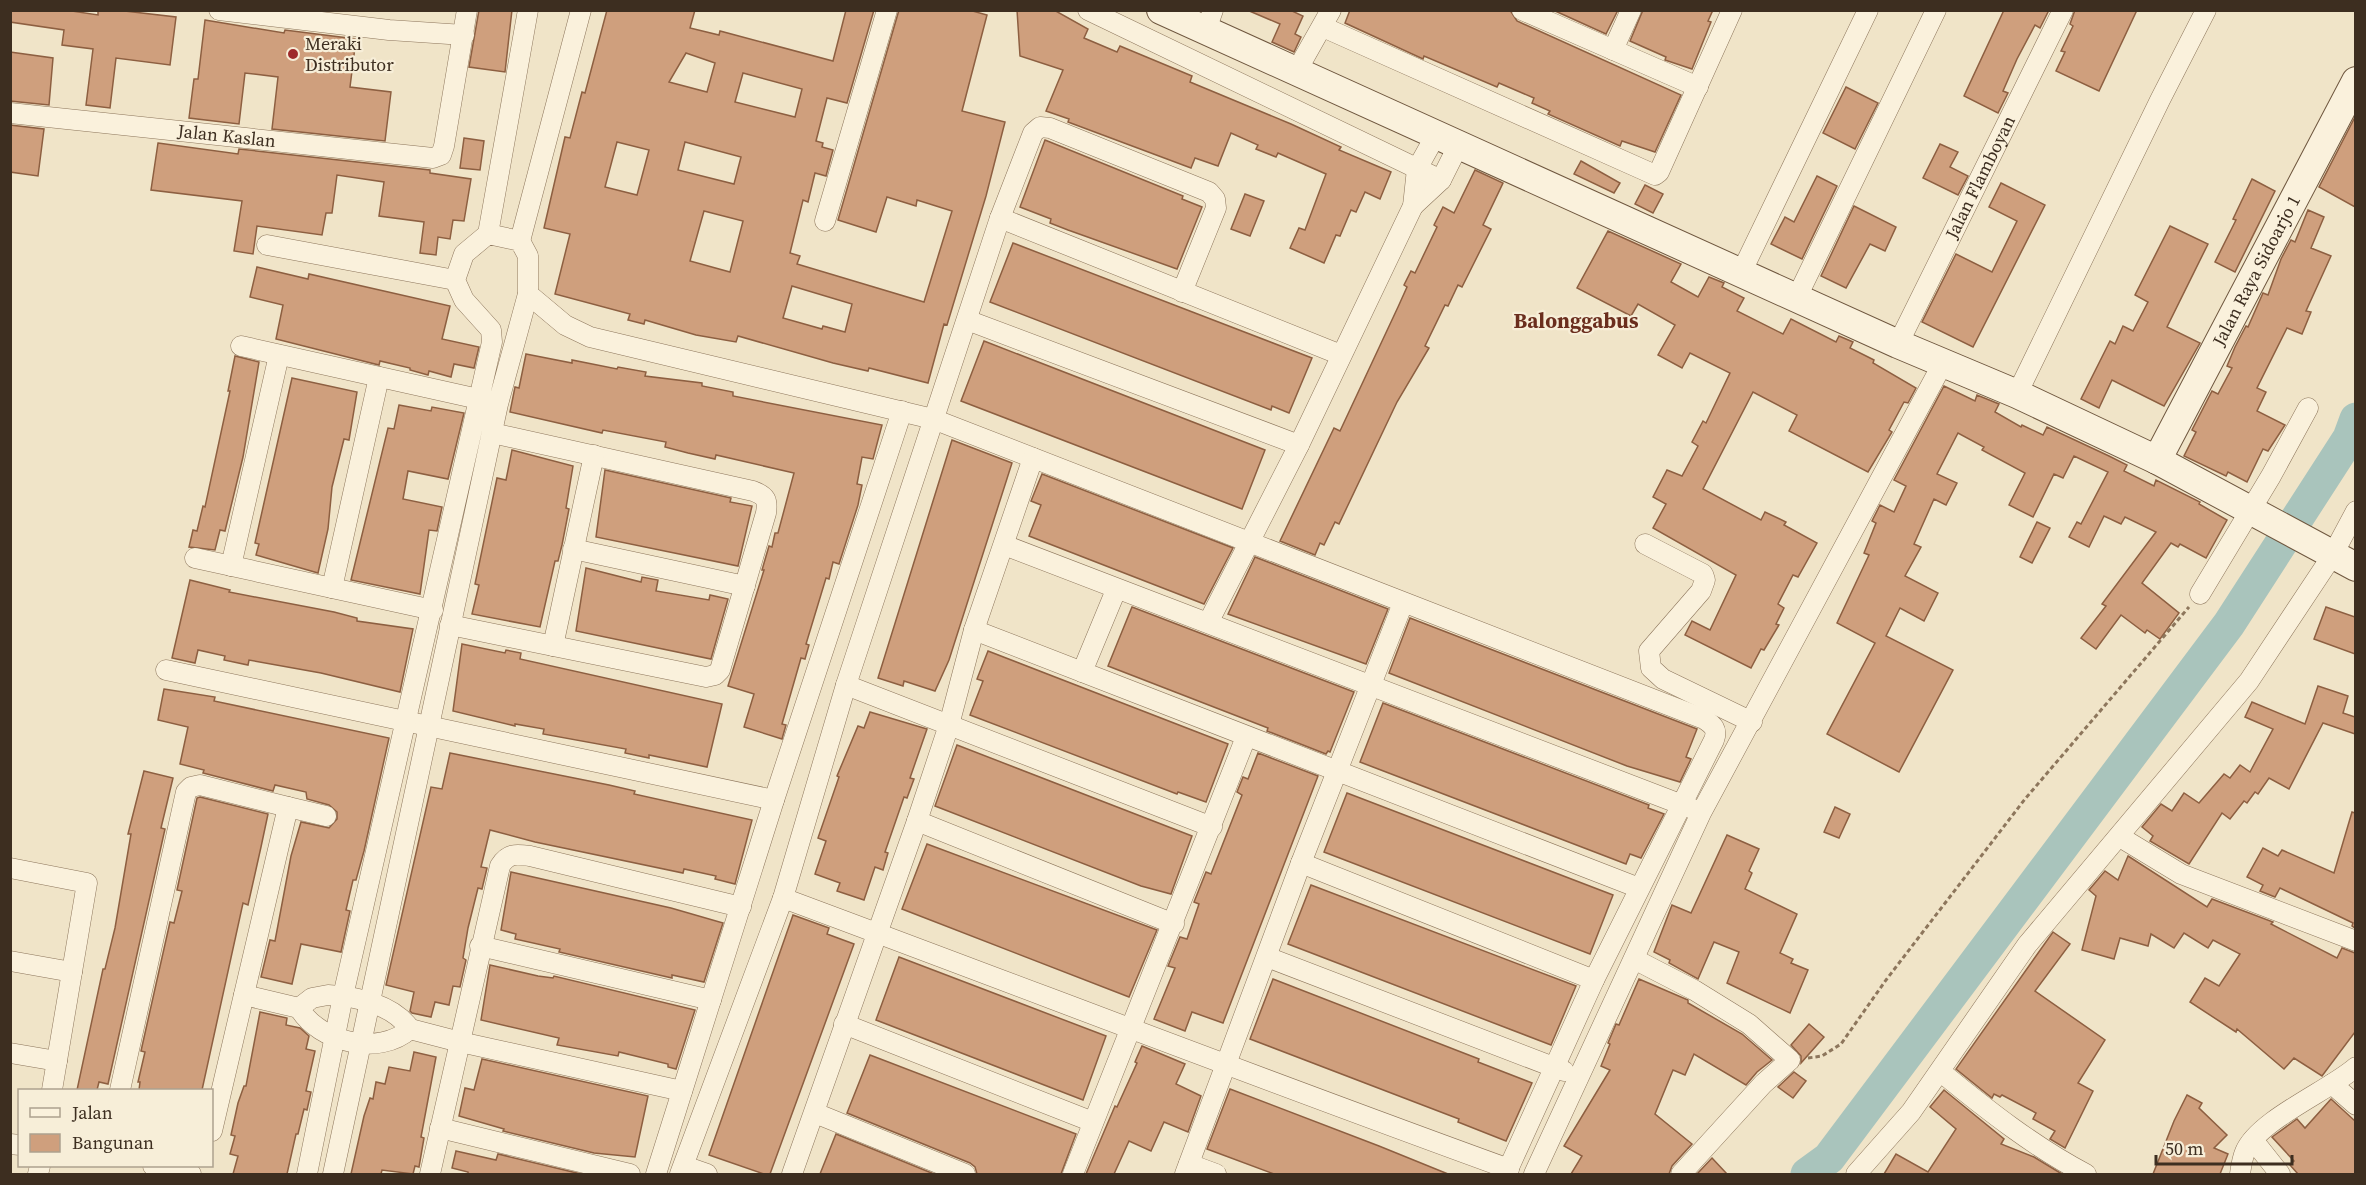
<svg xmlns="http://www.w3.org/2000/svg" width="2366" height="1185" font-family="'Source Serif 4',serif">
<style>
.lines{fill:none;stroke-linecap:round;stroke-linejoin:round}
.river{stroke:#a9c4bc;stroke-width:33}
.building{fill:#cf9f7d;stroke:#8d5f41;stroke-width:1.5;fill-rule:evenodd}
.street-casing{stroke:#8d765c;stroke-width:21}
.secondary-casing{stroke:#6f573f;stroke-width:30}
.path{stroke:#8d765c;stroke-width:3;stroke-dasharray:4.5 3;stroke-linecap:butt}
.street{stroke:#faf1dc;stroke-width:20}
.secondary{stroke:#faf1dc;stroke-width:28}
.poi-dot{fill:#9e2a2b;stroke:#f7eed8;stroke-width:2}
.labels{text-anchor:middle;stroke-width:4.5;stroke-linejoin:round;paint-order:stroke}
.poi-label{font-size:18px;fill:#3d2e20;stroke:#f7eed8;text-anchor:start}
.street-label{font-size:18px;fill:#3d2e20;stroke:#f7eed8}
.quarter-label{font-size:21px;font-weight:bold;fill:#6b2e1e;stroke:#f7eed8}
</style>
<rect width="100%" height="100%" fill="#f0e4c8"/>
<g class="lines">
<path class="river" d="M1807,1174L1829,1158L2229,624L2349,438L2356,419"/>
</g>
<g class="building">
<path d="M10,10H65L98,15V10H116L176,17L170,65L116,58L110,108L86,105L93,49L62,45L64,30L10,22Z"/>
<path d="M479,10H512L505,72L469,67Z"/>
<path d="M607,10H695L690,28L719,35L720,31L833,61L846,10H874L847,103L827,98L816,141L823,143L822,147L833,150L826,176L815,173L808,202L803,200L790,253L800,256L797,264L924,302L952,211L917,200L916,206L887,197L876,232L838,220L899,10H969L987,15L962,111L1005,122L986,196L947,325L944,324L928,383L869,368L868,371L833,363L738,336L736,342L696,335L645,320L644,324L628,320L630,314L555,294L570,234L544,228L565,137L570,138L582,92L585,93ZM686,53L715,63L707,92L669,82ZM743,73L802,89L795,117L735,102ZM617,142L649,150L637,195L605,187ZM685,142L741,157L734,184L678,170ZM704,211L743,221L730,272L690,261ZM792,286L852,304L845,332L823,326L822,329L783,318Z"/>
<path d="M1017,10H1054L1088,29L1084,38L1117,52L1120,46L1192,76L1190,82L1291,124L1341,147L1339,150L1391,172L1380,199L1365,192L1356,212L1351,210L1340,236L1336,235L1324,263L1290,248L1299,228L1305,230L1326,174L1278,153L1276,157L1256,149L1258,145L1231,133L1218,166L1195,158L1191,168L1068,122L1069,119L1046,111L1063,70L1020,56Z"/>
<path d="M1247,10H1290L1303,16L1295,34L1301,37L1294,52L1272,42L1280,24Z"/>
<path d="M1350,10H1510L1517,21L1681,95L1655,152L1622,141L1620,146L1548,114L1550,111L1532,103L1534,98L1499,83L1497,87L1424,56L1423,59L1345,23Z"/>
<path d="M1553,10H1618L1606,34Z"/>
<path d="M1643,10H1713L1708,21L1711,22L1692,69L1665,60L1666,57L1630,41Z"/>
<path d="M2004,10H2049L2040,28L2035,25L2017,59L2003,91L2008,93L1998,113L1964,96Z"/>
<path d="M2075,10H2137L2099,91L2056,71L2065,52L2061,51L2073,26L2070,24Z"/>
<path d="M205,20L284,33L285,30L356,39L350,87L391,92L385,141L272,129L278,77L245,73L239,124L189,118L194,79H198Z"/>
<path d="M10,52L53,58L49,105L10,101Z"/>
<path d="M1846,87L1878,103L1855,149L1823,133Z"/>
<path d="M2355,117V207L2319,187Z"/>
<path d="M10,125L44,129L38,176L10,172Z"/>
<path d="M464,138L484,141L480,170L460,168Z"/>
<path d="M1045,140L1183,196L1182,199L1202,207L1177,269L1068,230L1050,223L1051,219L1020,207Z"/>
<path d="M158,143L238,154L239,149L430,170V173L471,179L464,221L453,220L450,239L438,237L436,255L420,253L424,222L379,216L384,182L337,175L332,213H326L322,235L257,226L253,254L234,251L242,201L151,190Z"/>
<path d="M1940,144L1958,152L1950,167L1968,176L1958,195L1923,178Z"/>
<path d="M1581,161L1620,183L1614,193L1574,174Z"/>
<path d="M1475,170L1503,183L1483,225L1491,229L1462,287L1458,285L1448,306L1445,305L1425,346L1429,348L1397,402L1339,524L1335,522L1324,545L1320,543L1315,555L1280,541L1334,428L1340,431L1398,307L1407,287L1404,285L1411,271L1415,273L1437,227L1434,225L1443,207L1454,213Z"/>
<path d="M1817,176L1837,186L1802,259L1771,244L1785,217L1794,222Z"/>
<path d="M2252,179L2275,191L2235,272L2215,262L2236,220L2233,219Z"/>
<path d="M2001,183L2045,205L1973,347L1922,322L1956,254L1992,272L2017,221L1989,207Z"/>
<path d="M1645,185L1663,194L1653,213L1635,204Z"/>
<path d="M1245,194L1264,201L1250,236L1231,229Z"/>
<path d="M1854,206L1896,227L1885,251L1870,244L1846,288L1821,276Z"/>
<path d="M2308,210L2324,217L2311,248L2331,256L2306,311L2311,312L2302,334L2287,328L2257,388L2266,392L2257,411L2285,425L2268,451L2263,449L2247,482L2228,472L2226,476L2184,456L2196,432L2192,430L2212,391L2218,394L2232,368L2227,366L2235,347L2246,326L2248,327L2263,293L2268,295L2281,259L2291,240L2295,242Z"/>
<path d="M2170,226L2208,244L2167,327L2200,343L2164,406L2112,380L2099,408L2081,399L2110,341L2115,344L2123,326L2133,331L2148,302L2135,295Z"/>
<path d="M1608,231L1681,264L1671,282L1698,297L1709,277L1724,283L1722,287L1744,298L1737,311L1783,334L1791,319L1836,342L1839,336L1853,342L1850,348L1874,360L1873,363L1916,388L1908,403L1904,402L1889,430L1892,432L1868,472L1789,431L1797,415L1753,392L1703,489L1761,520L1765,512L1786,522L1784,525L1817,543L1798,577L1793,575L1778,604L1784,608L1776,624L1779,625L1764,650L1761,649L1751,668L1685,635L1692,621L1710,630L1736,575L1653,528L1666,504L1653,497L1667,470L1682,476L1698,446L1692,442L1703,421L1706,423L1730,373L1690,353L1682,368L1658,355L1675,325L1638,304L1631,316L1577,288Z"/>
<path d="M1013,243L1312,358L1289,413L1272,406L1271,410L990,302Z"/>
<path d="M257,267L308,279L309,274L450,306L442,339L479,347L474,368L454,364L451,377L429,371L428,375L410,370V368L380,361L379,365L276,339L283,305L250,297Z"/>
<path d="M984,341L1265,450L1242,509L961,401Z"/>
<path d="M526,354L572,363V360L617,369L618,367L646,372L645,376L702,383V386L733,392V396L882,425L873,459L862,457L857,484L862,485L858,505L839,564L833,562L829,579L826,578L806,644L809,645L805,659L801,658L782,724L786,725L782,739L744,727L754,694L728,686L764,570H762L769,546L772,547L775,533H778L794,473L716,455L715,459L688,453L665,447L666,442L603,430L602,433L510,412L515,387L519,388Z"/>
<path d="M235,356L259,362L243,457L225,531L220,530L215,550L189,547L193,530L197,531L203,506L205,507L230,391H228Z"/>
<path d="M292,378L357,392L349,440L344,439L332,487L328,529L318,573L256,555L259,544L255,543Z"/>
<path d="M1944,386L1975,401L1977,395L1999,404L1995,412L2021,427L2022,425L2043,435L2047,427L2109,456L2127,465L2124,471L2154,486L2156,480L2200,502L2199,504L2227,520L2206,558L2180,544L2178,547L2171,543L2142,583L2179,613L2160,639L2147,630L2145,633L2121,615L2096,649L2081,638L2106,606L2102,604L2156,532L2125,517L2121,524L2104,516L2089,547L2069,537L2077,522L2081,524L2108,472L2074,456L2063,478L2054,474L2033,517L2009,505L2025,473L1982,450L1984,447L1958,433L1937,474L1957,483L1946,505L1934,499L1914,544L1921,547L1905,576L1938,593L1924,621L1900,608L1886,636L1953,670L1899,772L1827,734L1875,643L1837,623L1869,555L1864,553L1876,523L1872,521L1880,505L1894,512L1906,486L1894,480Z"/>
<path d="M399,405L431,411L432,407L464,413L448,479L408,471L403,499L442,507L437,531L429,530L420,594L351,580L388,428L394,429Z"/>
<path d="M952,440L1012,463L949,660L935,691L904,681L903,686L878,678Z"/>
<path d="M512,450L573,466L566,508L569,509L562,545L558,561H555L540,627L472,614L479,585L475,584L497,478L506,480Z"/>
<path d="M605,470L731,498L730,502L752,506L738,566L596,537Z"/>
<path d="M1042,474L1233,548L1204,604L1029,536L1041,505L1031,501Z"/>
<path d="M2037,522L2050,528L2032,563L2020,557Z"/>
<path d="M1255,557L1388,609L1366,664L1228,614Z"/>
<path d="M586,568L641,582L642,577L658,580L656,591L709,600L710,595L728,599L711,659L576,631Z"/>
<path d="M190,580L230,590L229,592L334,612L357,618V621L413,629L400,692L321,673L249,660L248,665L224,660L225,656L198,650L195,663L172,658Z"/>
<path d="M1132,607L1354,692L1330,752L1328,751L1326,754L1267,731L1268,728L1108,666Z"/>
<path d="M2326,607L2355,617V654L2314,639Z"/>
<path d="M1410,618L1697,729L1686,757L1691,759L1680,782L1627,766L1389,673Z"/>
<path d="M462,644L505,653L506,650L521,653L520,659L722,704L707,767L649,755V758L625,753L626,749L543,734L544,729L515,724V726L453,711Z"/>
<path d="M988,651L1228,744L1206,802L1178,792L1177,794L970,715L983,681L977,679Z"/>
<path d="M2318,686L2348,696L2343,713L2355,717V734L2323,723L2289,789L2269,778L2258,794L2255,792L2247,803L2244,801L2230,819L2222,813L2189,864L2150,841L2153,836L2142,827L2161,804L2172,811L2184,793L2199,803L2224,774L2230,778L2240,765L2250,772L2273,729L2245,717L2252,702L2305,724Z"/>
<path d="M164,689L215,697L214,701L389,738L364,851L356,880H353L346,910L350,911L341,952L301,944L292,984L261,977L270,940L275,941L291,856L301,822L329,828L337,819V812L329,805L307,799L306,792L275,785L273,791L203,773L204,770L180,764L188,727L158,720Z"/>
<path d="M1383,703L1649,805L1648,808L1664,814L1641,858L1630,854L1626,864L1373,767L1360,762Z"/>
<path d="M870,712L927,729L910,778L914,779L907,798L904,797L885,852L888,853L883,870L875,867L864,900L837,891L840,883L815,874L826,841L818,838L839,777L837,776L858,726L864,728Z"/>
<path d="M957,745L1192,836L1171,894L1141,886L935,806Z"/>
<path d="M450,753L609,785L635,791L634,794L752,820L735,884L715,879L716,876L684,869L683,873L535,842L490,830L481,867L487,868L482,889L478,888L468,928L463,958L466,960L460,987L453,986L449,1005L435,1002L431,1017L412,1013L410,1011L414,992L386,985L431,787L442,789Z"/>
<path d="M1258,753L1318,776L1223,1023L1192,1012L1185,1031L1154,1019L1175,968L1168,966L1180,937L1187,939L1199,904L1194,902L1206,872L1211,874L1242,795L1237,792L1243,777L1248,779Z"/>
<path d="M144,771L173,778L161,828L165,829L108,1084L99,1082L97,1090H77L103,969H105L115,928L131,834H128Z"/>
<path d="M1347,793L1613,895L1590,954L1324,852Z"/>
<path d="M200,797L268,814L261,847L248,905L243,903L202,1090H139L140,1082H138L145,1052L141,1051L170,922L174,923L182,891L177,890L197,798Z"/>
<path d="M1835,807L1850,814L1839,838L1824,832Z"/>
<path d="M2352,812L2355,813V928L2352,926L2353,923L2280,888L2275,897L2260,891L2263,885L2247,877L2263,848L2278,856L2282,850L2334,873Z"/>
<path d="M1727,835L1759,849L1749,871L1752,873L1745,889L1797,914L1780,953L1793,959L1791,963L1808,970L1790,1013L1727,983L1739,952L1714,942L1698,979L1669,963L1670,960L1654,952L1672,905L1691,913Z"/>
<path d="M927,844L1157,930L1129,997L902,909Z"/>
<path d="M2128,856L2207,907L2212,899L2273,922L2271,924L2337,958L2342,948L2355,953V1032L2322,1076L2294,1058L2284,1069L2237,1029L2236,1032L2190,1002L2205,978L2219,986L2240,954L2213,940L2208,948L2184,933L2174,948L2151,934L2148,946L2120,938L2114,959L2082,950L2096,896L2089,890L2105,871L2118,880Z"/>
<path d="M511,872L671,908L723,923L704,982L672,975V978L559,952L560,949L515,939L516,934L501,930Z"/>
<path d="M1311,885L1576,986L1551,1045L1288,944Z"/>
<path d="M793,915L829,928L827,934L854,944L770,1174H764L709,1155Z"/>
<path d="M2053,932L2070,944L2035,991L2105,1040L2078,1083L2093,1091L2065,1148L2050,1139L2055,1131L2033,1119L2036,1113L2002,1095L2000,1097L1994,1094L1992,1098L1956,1069Z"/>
<path d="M899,957L1106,1036L1083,1100L876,1020Z"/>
<path d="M490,965L538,976L553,978L554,976L695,1010L676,1069L668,1067V1064L619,1052L618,1056L557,1045L559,1038L481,1020Z"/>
<path d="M1273,979L1479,1059L1478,1062L1532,1083L1506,1141L1458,1122L1459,1119L1250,1039Z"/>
<path d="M1639,979L1688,1000V1003L1742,1034L1772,1060L1757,1072L1746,1085L1694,1054L1685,1075L1673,1070L1655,1114L1692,1144L1672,1166L1669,1174H1571L1582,1156L1564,1146L1610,1070L1601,1066L1610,1044L1608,1043L1616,1024L1619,1025Z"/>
<path d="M260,1012L287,1018L286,1025L300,1028L309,1036L306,1049L315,1051L306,1091L311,1092L307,1110L304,1109L298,1134H296L287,1174H233L238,1156L230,1154L235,1136L231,1135L238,1103L244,1086H246Z"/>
<path d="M1809,1024L1824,1037L1801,1063V1056L1791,1045Z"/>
<path d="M1142,1046L1185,1064L1176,1084L1201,1096L1188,1132L1164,1122L1151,1151L1129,1141L1114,1174H1086L1115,1106L1117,1107L1137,1063L1135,1062Z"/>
<path d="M414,1052L436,1057L421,1137L424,1138L419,1167L415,1166L413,1174L382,1170L381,1174H351L364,1116L370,1098L373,1099L376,1082L385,1084L389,1067L410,1071Z"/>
<path d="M870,1055L1076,1134L1061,1174H977L975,1167L970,1163L847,1113Z"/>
<path d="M482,1059L648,1096L635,1157L594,1153L503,1131L504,1129L459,1116L465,1088L474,1090Z"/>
<path d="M1794,1072L1806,1081L1793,1098L1778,1087Z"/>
<path d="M1230,1089L1379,1146L1448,1174H1274L1207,1149Z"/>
<path d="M1944,1090L2004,1139L2001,1144L2034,1157L2062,1174H1884L1896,1154L1928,1172L1956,1129L1930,1107Z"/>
<path d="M2187,1095L2202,1103L2199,1108L2227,1135L2214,1148L2228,1154L2220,1174H2153L2174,1121Z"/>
<path d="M2331,1099L2355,1121V1174H2298L2290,1165L2294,1161L2272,1137L2297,1119L2305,1128Z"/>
<path d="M836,1134L934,1174H820Z"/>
<path d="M456,1151L496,1160L498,1154L581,1174H468V1172L452,1168Z"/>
<path d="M1712,1158L1727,1174H1697Z"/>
</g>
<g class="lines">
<g class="street-casing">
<g id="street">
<path d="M219,10L389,30L464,35"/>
<path d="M1088,10L1441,180"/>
<path d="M1522,10L1698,87"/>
<path d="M1323,27L1655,175L1659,172L1732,10"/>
<path d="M1206,30L1213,10"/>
<path d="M1613,50L1631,10"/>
<path d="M1296,72L1331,10"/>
<path id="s1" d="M10,113L433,158L441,155L444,146L467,10"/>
<path d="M1413,206L1441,180L1459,144"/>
<path d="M1000,218L1341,355"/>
<path d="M825,221L887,10"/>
<path d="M488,234L528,10"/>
<path d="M520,241L581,10"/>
<path d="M267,245L455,280"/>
<path d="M1741,273L1868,10"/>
<path d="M528,294L565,325L590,337L933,419L1704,719C1713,725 1718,729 1714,740L1594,980L1506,1174"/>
<path d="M1797,297L1936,10"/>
<path d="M967,320L1299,445"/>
<path id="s2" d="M1898,344L2063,10"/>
<path d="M241,346L492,402"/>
<path d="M2017,394L2160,100L2206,10"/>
<path d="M1645,544L1703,574L1705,580L1701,591L1649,651L1651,668L1663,679L1752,722"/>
<path d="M1004,545L1693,809"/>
<path d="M573,549L745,586"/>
<path d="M195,558L433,610"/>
<path d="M231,566L279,355"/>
<path d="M332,588L379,377"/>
<path d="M2200,594L2271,476L2308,408"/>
<path d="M1209,621L1299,445L1413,206L1417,169L1437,133"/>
<path d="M450,625L706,677L715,675L720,670L766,513C768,500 766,496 753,491L492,433"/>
<path d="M974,630L1639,888"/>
<path d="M553,646L594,455"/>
<path d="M166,670L774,800"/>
<path d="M1082,672L1116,590"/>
<path d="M846,685L1212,827"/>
<path d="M917,821L1174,924"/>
<path d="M2120,837L2181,874L2356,941"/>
<path d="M1301,863L1594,980"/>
<path d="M10,868L87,883L52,1090"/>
<path d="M783,898C1025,988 1266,1081 1509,1169"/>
<path d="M480,946L711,1000"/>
<path d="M1267,957L1564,1071"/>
<path d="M1634,959L1694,990L1749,1024L1790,1060L1763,1084L1681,1174"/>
<path d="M10,961L72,972"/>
<path d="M244,995L299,1008"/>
<path d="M328,995C356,996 394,1005 410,1029C379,1057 319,1042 299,1008L312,998Z"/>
<path d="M844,1024L1093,1122"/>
<path d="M410,1029L460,1042L682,1091"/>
<path d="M10,1053L57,1061"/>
<path d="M1941,1072C1986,1109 2034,1147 2086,1174"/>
<path d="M2332,1084L2356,1105"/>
<path d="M120,1090L186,792L191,787L200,785L288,807"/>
<path d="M815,1113L965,1174"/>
<path d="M440,1128L630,1174"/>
<path d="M212,1131L288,807L326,816"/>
<path d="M2253,1140L2280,1174"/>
<path d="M10,1144L20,1145"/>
<path d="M1189,1164L1216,1174"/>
<path d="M153,1166L191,1174"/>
<path d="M684,1166L707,1174"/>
<path d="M38,1174L40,1166"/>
<path d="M307,1174L343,996L492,342L491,330L464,300L455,280L464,254L488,234L520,241L528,256V294L498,404L333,1174"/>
<path d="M430,1174L500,866C508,853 516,854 530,856L741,907"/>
<path d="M656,1174L774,800L902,411"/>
<path d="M680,1174L783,898L846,685L1000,218L1033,133L1040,127L1050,128L1209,192L1215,199L1216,208L1182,292"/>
<path d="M792,1174L917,821L949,725L974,630L1033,458"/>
<path d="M1073,1174L1246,737"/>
<path d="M1185,1174L1301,863L1403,603"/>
<path d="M1534,1174L1701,813L1943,363"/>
<path d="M1856,1174L1911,1112L2027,945L2249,681L2332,556L2356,511"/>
<path d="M2240,1174C2241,1167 2242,1159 2245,1152C2258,1120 2330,1090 2356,1067"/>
</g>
</g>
<g class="secondary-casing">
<g id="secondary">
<path d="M1161,10L1898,344L2017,394L2157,460L2356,567"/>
<path id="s3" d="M2157,460L2356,81"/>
</g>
</g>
<path class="path" d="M1808,1058L1822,1056L1841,1044L1886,980L2025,799L2189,607"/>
<use href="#street" class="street"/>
<use href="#secondary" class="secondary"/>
</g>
<circle class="poi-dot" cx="293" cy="54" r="6"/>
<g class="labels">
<g class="poi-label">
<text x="305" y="50">Meraki<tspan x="305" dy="21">Distributor</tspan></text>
</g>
<g class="street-label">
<text dy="6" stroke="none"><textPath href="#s1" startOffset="218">Jalan Kaslan</textPath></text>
<text dy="6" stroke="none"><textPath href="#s2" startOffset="186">Jalan Flamboyan</textPath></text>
<text dy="6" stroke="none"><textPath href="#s3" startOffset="214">Jalan Raya Sidoarjo 1</textPath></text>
</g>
<g class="quarter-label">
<text x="1576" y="328">Balonggabus</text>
</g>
</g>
<rect width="2366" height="1185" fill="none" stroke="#3d2e20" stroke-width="24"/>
<rect x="18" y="1089" width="195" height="78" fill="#f7eed8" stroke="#ada18e" stroke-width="1.5"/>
<rect x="30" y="1108" width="30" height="9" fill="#faf1dc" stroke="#ada18e" stroke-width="1.5"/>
<text x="72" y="1119" font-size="18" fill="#3d2e20">Jalan</text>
<rect x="30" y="1134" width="30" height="18" fill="#cf9f7d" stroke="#ada18e" stroke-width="1.5"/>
<text x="72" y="1149" font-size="18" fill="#3d2e20">Bangunan</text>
<path d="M2156 1155v9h136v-9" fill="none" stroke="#3d2e20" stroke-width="3"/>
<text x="2165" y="1155" font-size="18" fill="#3d2e20" stroke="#f7eed8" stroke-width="4.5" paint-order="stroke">50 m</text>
</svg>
